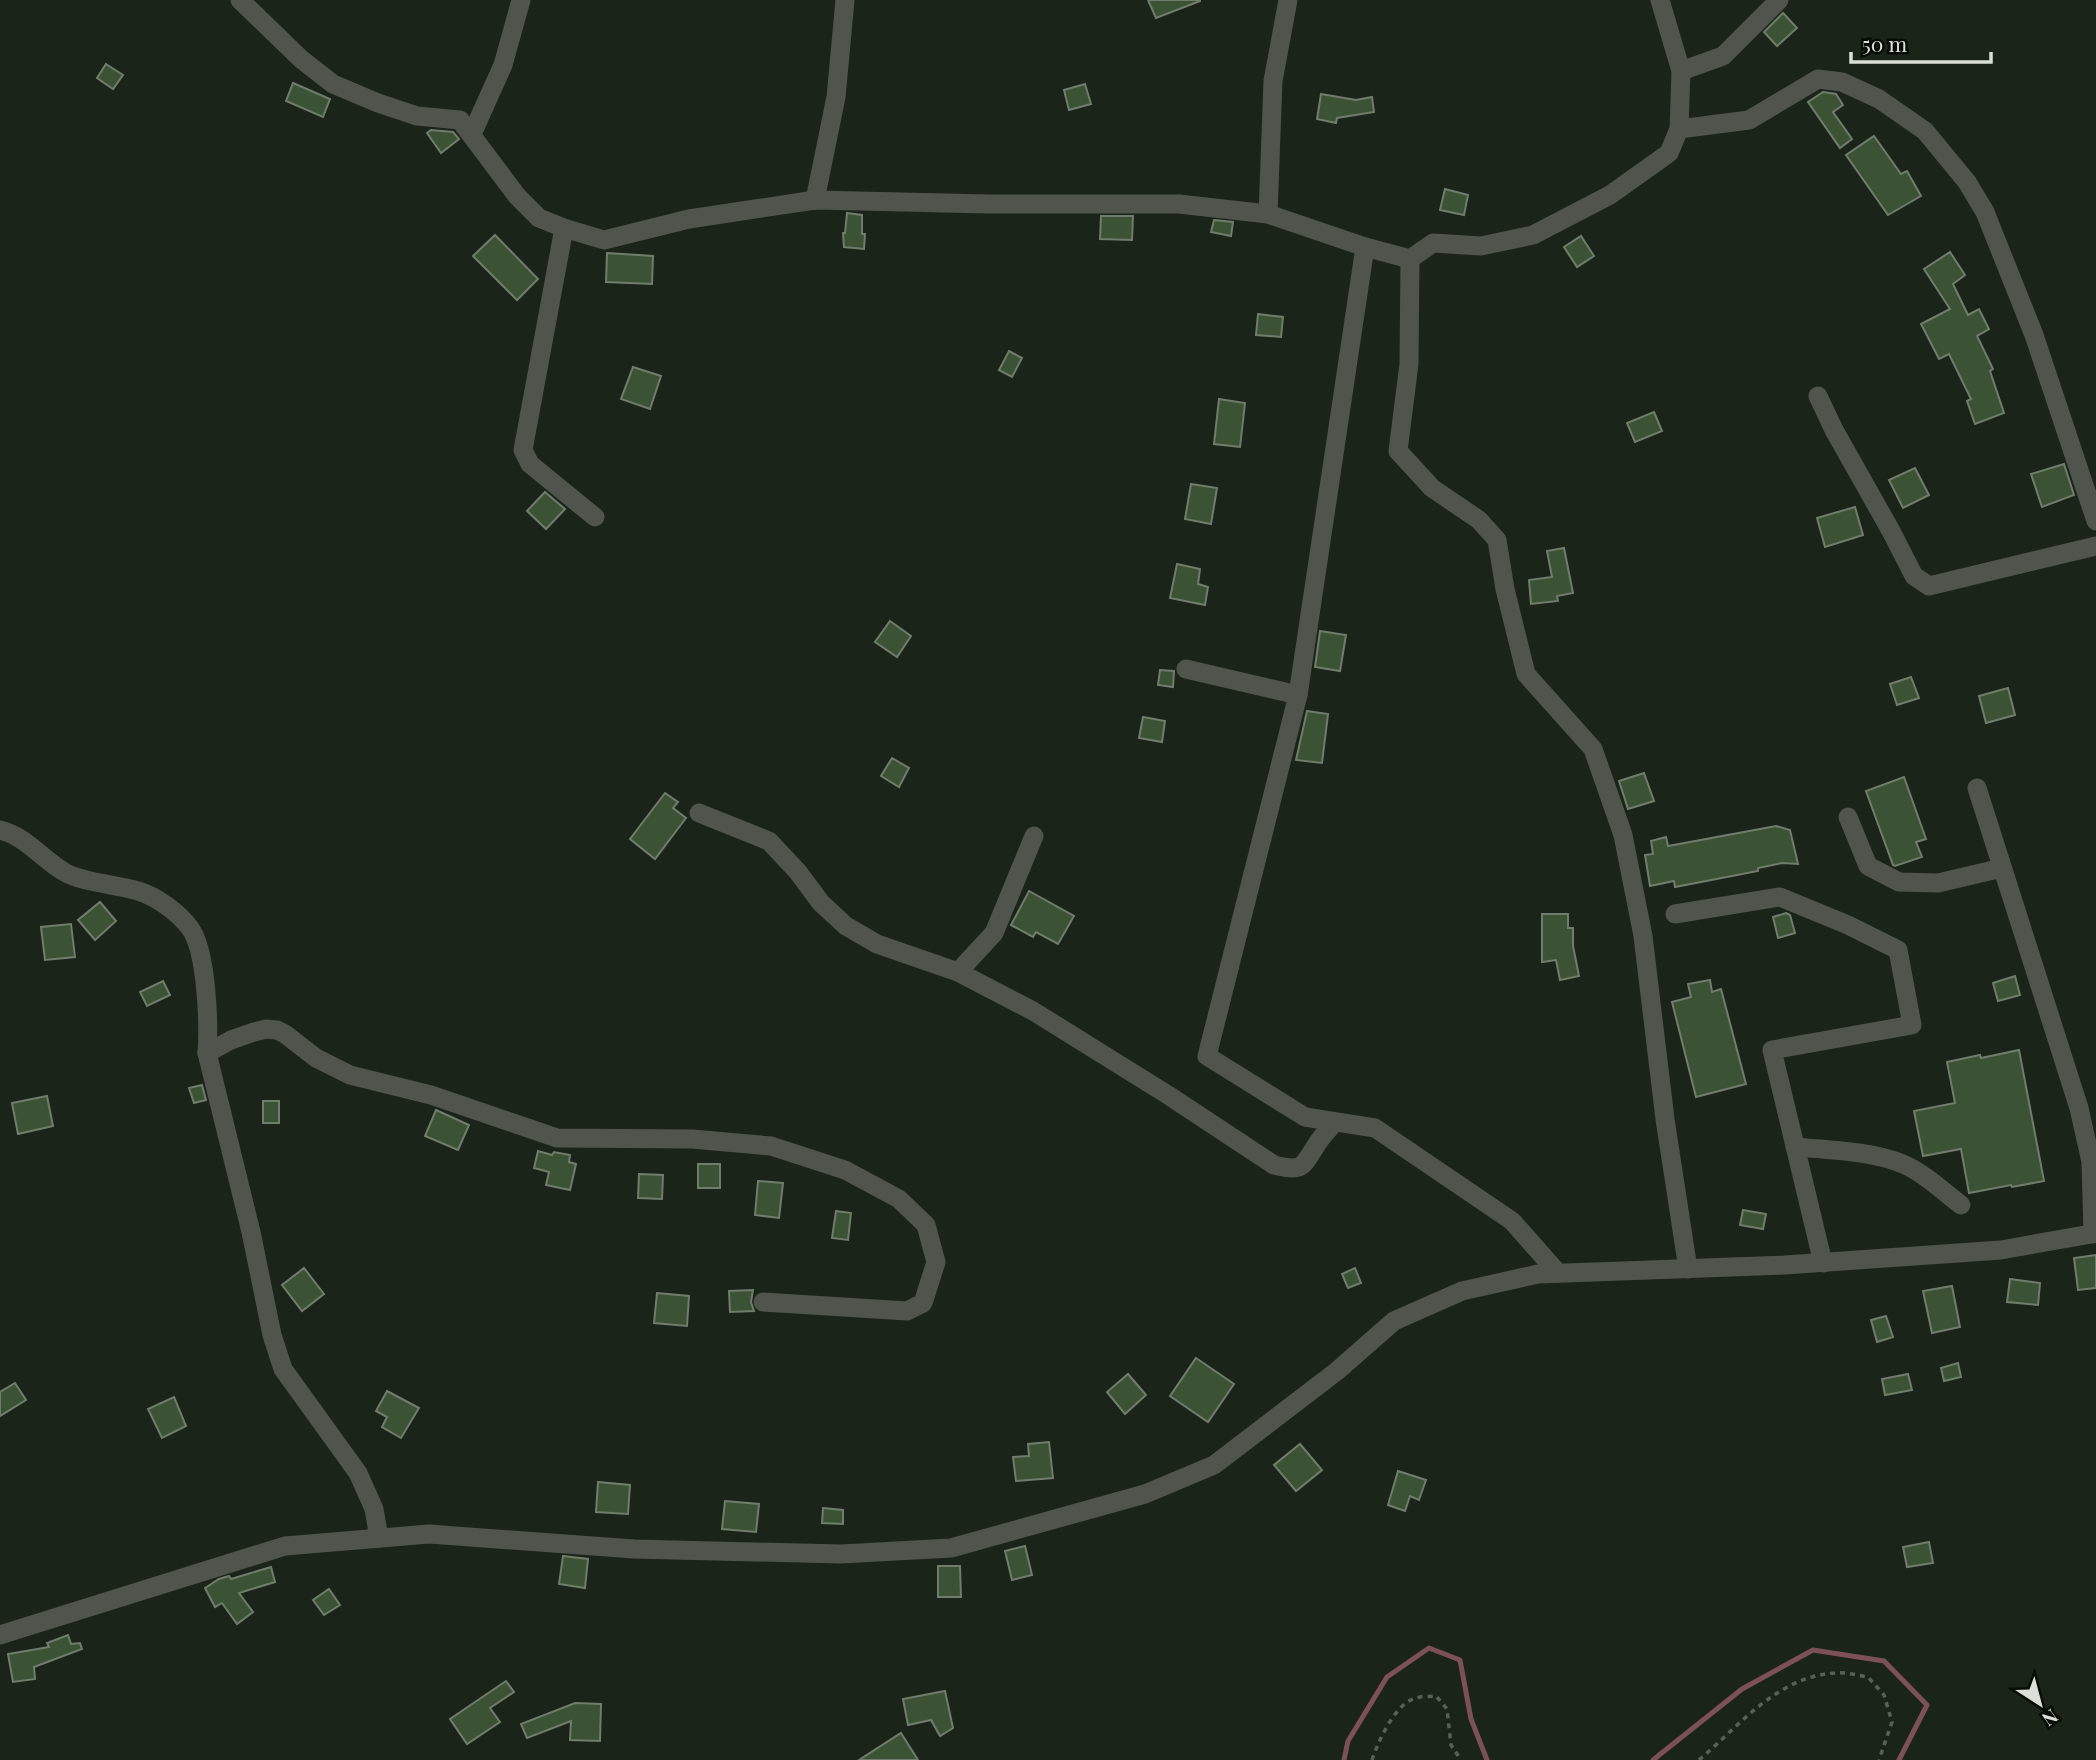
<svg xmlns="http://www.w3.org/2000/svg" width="2096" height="1760" font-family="'Playfair Display',serif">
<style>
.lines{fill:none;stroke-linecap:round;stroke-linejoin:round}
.stream{stroke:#7b5156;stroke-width:5}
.building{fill:#3c5234;stroke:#707c6c;stroke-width:2}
.path{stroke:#596156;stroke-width:3.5;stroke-dasharray:5 5;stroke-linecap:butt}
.minor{stroke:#4f544d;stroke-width:19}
</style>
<rect width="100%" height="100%" fill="#1b2418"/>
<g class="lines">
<g class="stream">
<path d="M1344,1760L1348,1741L1387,1677L1429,1648L1460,1660L1471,1719L1487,1760"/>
<path d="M1653,1760L1742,1689L1813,1650L1884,1661L1927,1705L1899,1760"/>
</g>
</g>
<g class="building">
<path d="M1148,0H1200V1L1156,18Z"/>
<path d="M1783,13L1797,28L1777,46L1764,32Z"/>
<path d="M106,64L123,75L113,89L97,78Z"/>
<path d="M293,83L330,99L323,117L286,101Z"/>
<path d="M1085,84L1091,104L1069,110L1064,90Z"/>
<path d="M1823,92L1836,94L1843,105L1833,112L1852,139L1840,148L1808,102Z"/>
<path d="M1321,94L1356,100L1372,97L1374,112L1337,118L1336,123L1317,119Z"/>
<path d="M431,130L453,132L459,139L441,153L427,133Z"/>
<path d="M1874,136L1901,174L1907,171L1921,196L1888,215L1846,155Z"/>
<path d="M1445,189L1468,195L1464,215L1440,210Z"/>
<path d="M847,213L862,215V234H865L864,249L844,247L843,233H845Z"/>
<path d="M1101,216H1133L1132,240L1100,239Z"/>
<path d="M1214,220L1233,222L1231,236L1211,232Z"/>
<path d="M495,235L538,279L517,300L473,256Z"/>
<path d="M1581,236L1594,256L1577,267L1564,247Z"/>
<path d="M1950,252L1965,275L1953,284L1968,315L1979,309L1989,329L1977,336L1993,369L1990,371L2004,413L1975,424L1967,401L1971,399L1949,354L1939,359L1921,324L1950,309L1924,269Z"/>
<path d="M607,253L653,256L652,284L606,282Z"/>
<path d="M1258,314L1283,317L1281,337L1256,335Z"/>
<path d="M1009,351L1022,358L1012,377L999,370Z"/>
<path d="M633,367L661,376L650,409L621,399Z"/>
<path d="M1219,399L1245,403L1240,447L1214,444Z"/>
<path d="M1654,412L1662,431L1635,442L1627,423Z"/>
<path d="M2064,464L2074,495L2042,507L2031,474Z"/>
<path d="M1915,468L1929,495L1903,508L1889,480Z"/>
<path d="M1191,484L1217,488L1211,524L1185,519Z"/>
<path d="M545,492L565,509L546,529L527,511Z"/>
<path d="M1855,507L1863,535L1825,547L1817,518Z"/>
<path d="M1564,548L1573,593L1557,596L1558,601L1531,604L1529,580L1552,577L1547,551Z"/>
<path d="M1177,564L1200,569L1198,584L1208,587L1205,605L1170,598Z"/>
<path d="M890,621L911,636L897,657L875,642Z"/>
<path d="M1320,631L1346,635L1340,671L1315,667Z"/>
<path d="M1160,670L1174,671L1173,687L1158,685Z"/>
<path d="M1911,677L1919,698L1897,705L1890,684Z"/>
<path d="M2008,688L2015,715L1986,723L1979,696Z"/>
<path d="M1307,711L1328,714L1322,763L1296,760Z"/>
<path d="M1143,717L1165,721L1162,742L1139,738Z"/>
<path d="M892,758L909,768L899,787L881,776Z"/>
<path d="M1644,773L1654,801L1628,809L1619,781Z"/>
<path d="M1904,777L1926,839L1916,842L1922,857L1895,866L1893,865L1866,791Z"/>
<path d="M665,793L678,802L673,808L686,818L655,859L630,839Z"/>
<path d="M1776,826L1790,830L1798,864L1782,863L1758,868V871L1675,887L1674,881L1650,886L1645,855L1653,854L1651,841L1666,837L1668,846Z"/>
<path d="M1029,891L1074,916L1058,944L1036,932L1033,937L1011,925Z"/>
<path d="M100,902L116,921L95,940L78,920Z"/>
<path d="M1786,913L1790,915L1795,933L1778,938L1773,917Z"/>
<path d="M1542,914H1568V928H1573V946L1579,976L1560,980L1556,960L1542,962Z"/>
<path d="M71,924L75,957L45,960L41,927Z"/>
<path d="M2015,976L2020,995L1998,1001L1993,983Z"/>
<path d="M1710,980L1712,992L1721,989L1746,1084L1696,1097L1672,1002L1691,997L1688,984Z"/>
<path d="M163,981L170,995L147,1006L140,992Z"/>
<path d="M2019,1050L2044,1181L2012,1187L2011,1185L1969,1193L1961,1149L1923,1156L1914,1111L1955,1103L1947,1062L1980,1055L1981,1058Z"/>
<path d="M202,1085L206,1100L194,1103L189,1088Z"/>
<path d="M47,1096L53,1126L18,1134L12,1103Z"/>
<rect x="263" y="1101" width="16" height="22"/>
<path d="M436,1110L469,1125L458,1150L425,1136Z"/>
<path d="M538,1151L552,1155L554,1152L570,1155L569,1162L576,1164L570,1190L546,1185L549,1172L534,1168Z"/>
<rect x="698" y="1164" width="22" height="24"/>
<path d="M639,1174L663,1175L662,1199L638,1198Z"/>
<path d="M758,1181L783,1183L779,1218L755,1215Z"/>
<path d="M1743,1210L1766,1214L1763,1229L1740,1225Z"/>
<path d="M836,1211L851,1213L848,1240L832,1238Z"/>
<path d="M2096,1255V1288L2078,1290L2074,1258Z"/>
<path d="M304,1268L324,1294L302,1311L282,1285Z"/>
<path d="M1355,1268L1361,1283L1348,1288L1342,1274Z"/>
<path d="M2010,1279L2040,1283L2038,1305L2007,1302Z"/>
<path d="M1952,1286L1960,1327L1932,1333L1923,1291Z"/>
<path d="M753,1290L751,1302L754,1311L730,1312L729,1291Z"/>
<path d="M657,1293L689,1296L687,1326L654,1323Z"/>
<path d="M1886,1316L1893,1337L1877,1342L1871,1320Z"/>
<path d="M1196,1358L1234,1384L1208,1422L1170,1396Z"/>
<path d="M1958,1363L1961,1377L1944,1381L1941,1368Z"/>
<path d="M1128,1374L1146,1395L1125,1414L1107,1392Z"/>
<path d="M1908,1374L1912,1390L1885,1395L1882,1379Z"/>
<path d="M15,1383L26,1400L0,1416V1392Z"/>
<path d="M387,1391L419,1408L401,1438L382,1427L387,1417L376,1411Z"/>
<path d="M174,1397L186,1426L162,1438L148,1409Z"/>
<path d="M1049,1442L1053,1478L1016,1481L1013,1457L1029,1456L1028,1444Z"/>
<path d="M1300,1444L1322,1470L1296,1491L1274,1465Z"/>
<path d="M1398,1471L1426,1480L1419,1500L1410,1496L1405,1511L1388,1505Z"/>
<path d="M598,1482L630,1485L628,1514L596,1512Z"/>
<path d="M725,1501L759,1504L756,1532L722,1529Z"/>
<path d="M823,1508L843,1510V1524L822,1523Z"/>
<path d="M1929,1542L1933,1563L1907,1567L1903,1547Z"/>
<path d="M1025,1546L1032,1575L1012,1580L1005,1551Z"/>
<path d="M563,1556L588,1559L585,1588L559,1584Z"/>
<path d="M938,1566H960L961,1597H938Z"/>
<path d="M271,1567L275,1582L239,1593L253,1612L237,1624L222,1603L215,1607L205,1588L219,1579L229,1576L231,1579Z"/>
<path d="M329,1589L340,1605L324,1615L313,1600Z"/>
<path d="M68,1635L71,1644L80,1643L82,1649L34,1667L35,1679L13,1682L8,1654L49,1647L47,1643Z"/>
<path d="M506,1681L514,1692L490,1708L500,1722L467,1744L450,1719Z"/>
<path d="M945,1691L953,1728L940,1736L931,1720L908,1725L903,1699Z"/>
<path d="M575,1703L601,1704L600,1741L570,1740L571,1721L527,1738L521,1724Z"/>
<path d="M901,1733L918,1760H859Z"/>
</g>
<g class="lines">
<g class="path">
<path d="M1372,1760C1378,1742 1394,1706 1413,1699C1419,1696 1429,1697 1436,1696L1447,1709L1451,1745L1461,1760"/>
<path d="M1699,1760C1739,1726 1778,1676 1835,1673C1845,1672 1857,1675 1868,1677L1884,1695L1892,1722L1879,1760"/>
</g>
<g class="minor">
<path d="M240,0L301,59L333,84L378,103L417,116L460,120L517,196L539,218L564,228L604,240L689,219L815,200L989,204H1179L1268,214L1365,247L1410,259L1433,243L1481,246L1533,235L1610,195L1669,153L1679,129L1681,71L1660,0"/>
<path d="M1681,71L1723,56L1779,0"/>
<path d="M1679,129L1749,120L1818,79L1842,82L1879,99L1925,131L1967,182L1985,212L2034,335L2096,521"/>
<path d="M472,134L503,65L521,0"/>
<path d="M815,200L836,97L845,0"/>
<path d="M1268,214L1273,81L1288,0"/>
<path d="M564,228L523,450L530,464L595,517"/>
<path d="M1365,247L1298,695L1207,1056L1305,1117L1375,1128L1512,1221L1558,1273"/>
<path d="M1410,259L1409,364L1398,451L1432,488L1479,520L1497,540L1505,589L1526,674L1593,749L1623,835L1643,936L1665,1119L1688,1269"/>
<path d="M1818,396L1834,430L1891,531L1914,576L1929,586L2096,546"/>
<path d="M1186,669L1298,695"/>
<path d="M1977,788L2079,1108L2091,1162L2093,1234"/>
<path d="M699,813L769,841L798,872L821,903L846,926L877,944L958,972L1033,1011L1168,1095L1274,1165C1304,1172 1302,1167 1317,1144C1322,1136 1329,1129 1335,1122"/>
<path d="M1848,817L1868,866L1899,882L1938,883L2002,868"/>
<path d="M0,830C28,837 42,860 66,873C82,882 119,885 138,891C156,896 179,913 190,928C207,951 209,1025 207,1053L251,1232L272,1335L283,1369L358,1473L374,1509L379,1538"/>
<path d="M1675,914L1780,897L1848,925L1898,950L1912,1025L1772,1050L1823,1263"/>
<path d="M958,972L994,933L1034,836"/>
<path d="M207,1053L231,1040L254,1032L266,1029L277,1030L285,1034L316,1058L350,1075L431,1095L557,1138L692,1139L771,1146L845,1170L899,1199L926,1225L936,1262L923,1303L907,1311L763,1302"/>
<path d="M1795,1147C1830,1150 1871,1151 1903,1164C1924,1173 1943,1191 1961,1205"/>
<path d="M0,1635L285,1546L429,1534L634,1549L841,1554L951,1548L1145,1494L1214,1465L1337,1371L1394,1321L1462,1291L1538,1274L1785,1265L2001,1250L2096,1233"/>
</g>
</g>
<g transform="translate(2040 1704) rotate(144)" stroke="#080c07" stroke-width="5" paint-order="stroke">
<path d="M0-5L12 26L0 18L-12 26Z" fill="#dae0d7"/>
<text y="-10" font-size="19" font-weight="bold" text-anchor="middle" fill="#dae0d7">N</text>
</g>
<path d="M1851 52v10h140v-10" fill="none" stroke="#dae0d7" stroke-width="3.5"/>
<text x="1862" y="52" font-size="21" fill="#dae0d7" stroke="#080c07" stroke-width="5" paint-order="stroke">50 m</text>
</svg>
